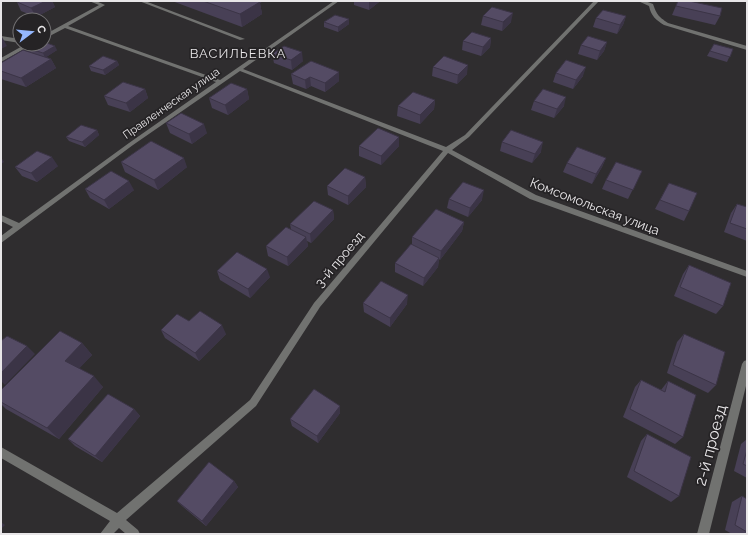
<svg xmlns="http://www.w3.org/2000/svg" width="748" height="535" font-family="Raleway,sans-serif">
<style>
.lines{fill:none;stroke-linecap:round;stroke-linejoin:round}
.service{fill:#717270;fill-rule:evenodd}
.minor{fill:#717270;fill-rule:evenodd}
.wall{fill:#484056}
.shaded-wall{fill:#3b3446}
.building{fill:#544b64;stroke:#3b3446}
.labels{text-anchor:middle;stroke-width:3.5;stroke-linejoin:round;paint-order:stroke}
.far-street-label{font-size:11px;fill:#e8e6e8;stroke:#252325}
.far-quarter-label{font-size:13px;letter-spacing:1px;fill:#e8e6e8;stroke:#252325}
.street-label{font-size:13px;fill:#e8e6e8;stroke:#252325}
.near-street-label{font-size:16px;fill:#e8e6e8;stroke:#252325}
</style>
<rect width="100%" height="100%" fill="#2f2d2f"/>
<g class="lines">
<g class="service">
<path d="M139,1H145L245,39L240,40Z"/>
<path d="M1,36L20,39V43L1,40Z"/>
</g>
<g class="minor">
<path d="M89,1H96L105,5L68,26L220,80L334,1H339L243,69L446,147L465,135L594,1H599L469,137L452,150L536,195L747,271V277L530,199L448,153L320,307L256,406L126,520L138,530L140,534H126L119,528L113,534H100L110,521L1,458V447L117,513L250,400L314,303L443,151L240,71L133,145L1,243V236L13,227L1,221V215L19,223L129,143L216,82L65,28L44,39V35L99,5Z"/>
<path d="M638,1H645L653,4C657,15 658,16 668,23L747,46V50L664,25C656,20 651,16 649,6Z"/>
<path d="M26,44H33L1,62V58Z"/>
<path d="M747,360V382L709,534H697L742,364L744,361Z"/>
</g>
</g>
<g class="wall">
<path d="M20,1H52L55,7L36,17L21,11L17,2Z"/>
<path d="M172,1H263L260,3L262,14L242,27Z"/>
<path d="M354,1H380L379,2L369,10L354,5Z"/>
<path d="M678,1L720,16L715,25L672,15Z"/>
<path d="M483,16L511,22L502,31L481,25Z"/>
<path d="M626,16L623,25L617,34L593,27L596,18Z"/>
<path d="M349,19V24L338,32L324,27V22Z"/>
<path d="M491,38L490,47L481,56L462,50L463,41Z"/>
<path d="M607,42L604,51L597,60L578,54L581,45Z"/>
<path d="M714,44L733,49L727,62L707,56Z"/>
<path d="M27,48L57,50L46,57L51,59L56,68L26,87L1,79V63L29,51Z"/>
<path d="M272,54L303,61L292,70L274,63Z"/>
<path d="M117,61L119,65L105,75L91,71L89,66Z"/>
<path d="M433,67L467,74L457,84L432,76Z"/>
<path d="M339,72V81L325,92L311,86L306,89L293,84L291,74Z"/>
<path d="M556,73L583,76L573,89L553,82Z"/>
<path d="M145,89L148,98L130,112L108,105L104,96Z"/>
<path d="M247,89L249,99L228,115L212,108L209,98Z"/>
<path d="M435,100L434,109L420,124L397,116L398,106Z"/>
<path d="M534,101L564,106L554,118L531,110Z"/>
<path d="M166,123L207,133L192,144L170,133Z"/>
<path d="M97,130L99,135L85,147L69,141L66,137Z"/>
<path d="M399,137V146L381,165L359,156V146Z"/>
<path d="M502,142L541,152L532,163L500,151Z"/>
<path d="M606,158L602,167L592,184L563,172L567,163Z"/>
<path d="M121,162L187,167L158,190L125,172Z"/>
<path d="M58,166L37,182L22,176L15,167Z"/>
<path d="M642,171L628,199L602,189L606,180Z"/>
<path d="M365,177L366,187L348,205L328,195L327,186Z"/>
<path d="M669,183L689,211L684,221L655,209Z"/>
<path d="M85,189L134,190L109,209L90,198Z"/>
<path d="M449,199L482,200L468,217L447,208Z"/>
<path d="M737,204L747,207V241L724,232L731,213Z"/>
<path d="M333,210L334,219L311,243L307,241L308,246L288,266L268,256L266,246L291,230L290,224Z"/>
<path d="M464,222L462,231L440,260L439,259L438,267L423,286L395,272V263L412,244V237Z"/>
<path d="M689,265L723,306L716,314L674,296L683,274Z"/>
<path d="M217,271L270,277L250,298L220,280Z"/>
<path d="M363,303L407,304L390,327L364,312Z"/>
<path d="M189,321L226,334L199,361L165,338L161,330Z"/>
<path d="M684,334L716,385L708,393L667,373L677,342Z"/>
<path d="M82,343L92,355L79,368L103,387L59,439L6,409L1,404V390Z"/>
<path d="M641,380L661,390L668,381L683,437L675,444L623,417L635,387Z"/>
<path d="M340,406V413L318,443L292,426L290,419Z"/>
<path d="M134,409L140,416L102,462L75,446L68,439Z"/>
<path d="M647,434L679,496L671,502L627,477L641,441Z"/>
<path d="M747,439V478L734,471L741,444Z"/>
<path d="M234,481L238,487L206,526L182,506L177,501Z"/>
<path d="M742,496L747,499V534H732L725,530L732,502Z"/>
</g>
<g class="shaded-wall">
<path d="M46,1H52L55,7L36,17L31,8Z"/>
<path d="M247,1H263L260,3L262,14L242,27L240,14Z"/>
<path d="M369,1H380L379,2L369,10Z"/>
<path d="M513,13L511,22L502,31L503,22Z"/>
<path d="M626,16L623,25L617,34L620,25Z"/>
<path d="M349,19V24L338,32V27Z"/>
<path d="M2,37L7,46L1,49V38Z"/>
<path d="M491,38L490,47L481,56L483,47Z"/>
<path d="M607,42L604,51L597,60L600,51Z"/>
<path d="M55,46L57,50L45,58L43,53Z"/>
<path d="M302,52L303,61L292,70L291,60Z"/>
<path d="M51,59L56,68L26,87L21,78Z"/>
<path d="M117,61L119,65L105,75L103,70Z"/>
<path d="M468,65L467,74L457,84L458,75Z"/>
<path d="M586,67L583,76L573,89L576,80Z"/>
<path d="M339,72V81L325,92V83Z"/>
<path d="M310,77L311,86L306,89L305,80Z"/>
<path d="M145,89L148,98L130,112L126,103Z"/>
<path d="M247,89L249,99L228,115L225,105Z"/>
<path d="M566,97L564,106L554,118L557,109Z"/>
<path d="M435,100L434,109L420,124V115Z"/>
<path d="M204,124L207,133L192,144L189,134Z"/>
<path d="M97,130L99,135L85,147L82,142Z"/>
<path d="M399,137V146L381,165V156Z"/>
<path d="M543,142L541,152L532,163L535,154Z"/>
<path d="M1,157L4,162L1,164Z"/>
<path d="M52,157L58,166L37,182L31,173Z"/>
<path d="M184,158L187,167L158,190L154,180Z"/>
<path d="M606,158L602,167L592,184L596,174Z"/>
<path d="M365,177L366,187L348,205V196Z"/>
<path d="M129,181L134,190L109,209L104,200Z"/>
<path d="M484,190L482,200L468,217L470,208Z"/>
<path d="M333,210L334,219L311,243L310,234Z"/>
<path d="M464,222L462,231L440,260L441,251Z"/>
<path d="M306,237L308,246L288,266L287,257Z"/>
<path d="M439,258L438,267L423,286L424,278Z"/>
<path d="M267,269L270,277L250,298L248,289Z"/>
<path d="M408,295L407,304L390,327V318Z"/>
<path d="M222,325L226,334L199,361L195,353Z"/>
<path d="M82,343L92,355L75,373L65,361Z"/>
<path d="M27,346L35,354L5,385L1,381V373Z"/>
<path d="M94,376L103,387L59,439L47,428Z"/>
<path d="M340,406V413L318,443L317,436Z"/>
<path d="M134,409L140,416L102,462L95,456Z"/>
<path d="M234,481L238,487L206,526L202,521Z"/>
<path d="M1,522L5,525L1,529Z"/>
</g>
<g class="building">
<path d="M20,1H46L31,8L17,2Z"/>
<path d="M203,1H258L260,2L240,14Z"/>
<path d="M678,1H689L722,8L720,16L676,6Z"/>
<path d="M492,7L513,13L503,22L483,16Z"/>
<path d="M603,10L626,16L620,25L596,18Z"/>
<path d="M335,15L349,19L338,27L324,22Z"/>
<path d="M472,32L491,38L483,47L463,41Z"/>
<path d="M588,36L607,42L600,51L581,45Z"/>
<path d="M44,42L55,46L43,53L27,48L34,44H44Z"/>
<path d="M714,44L733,49L730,57L710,51Z"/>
<path d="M284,46L302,52L291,60L272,54Z"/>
<path d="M23,50L51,59L21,78L1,71V63Z"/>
<path d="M103,56L117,61L103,70L89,66Z"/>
<path d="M444,56L468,65L458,75L433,67Z"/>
<path d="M566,60L586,67L576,80L556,73Z"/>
<path d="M311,61L339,72L325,83L310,77L305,80L291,74Z"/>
<path d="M123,82L145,89L126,103L104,96Z"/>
<path d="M231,83L247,89L225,105L209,98Z"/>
<path d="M543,89L566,97L557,109L534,101Z"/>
<path d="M413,92L435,100L420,115L398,106Z"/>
<path d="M181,113L204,124L189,134L166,123Z"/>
<path d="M81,125L97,130L82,142L66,137Z"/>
<path d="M378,128L399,137L381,156L359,146Z"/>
<path d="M511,130L543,142L535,154L502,142Z"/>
<path d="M151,141L184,158L154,180L121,162Z"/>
<path d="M577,147L606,158L596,174L567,163Z"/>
<path d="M37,151L52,157L31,173L15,167Z"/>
<path d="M616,162L642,171L633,190L606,180Z"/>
<path d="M345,168L365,177L348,196L327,186Z"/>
<path d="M111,171L129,181L104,200L85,189Z"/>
<path d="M463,182L484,190L470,208L449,199Z"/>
<path d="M669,183L697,193L689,211L660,200Z"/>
<path d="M314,201L333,210L310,234L290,224Z"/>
<path d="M737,204L747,207V229L730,223Z"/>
<path d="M436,209L464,222L441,251L412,237Z"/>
<path d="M286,227L306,237L287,257L266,246Z"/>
<path d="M411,244L439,258L424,278L395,263Z"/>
<path d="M237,252L267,269L248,289L217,271Z"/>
<path d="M689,265L731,283L723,306L680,287Z"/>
<path d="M381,281L408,295L390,318L363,303Z"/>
<path d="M200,311L222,325L195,353L161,330L177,314L189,321Z"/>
<path d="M60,331L82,343L65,361L94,376L47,428L1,402V390Z"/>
<path d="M684,334L725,352L716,385L673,365Z"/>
<path d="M7,336L27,346L1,373V341Z"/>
<path d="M641,380L665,392L668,381L696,395L683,437L630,409Z"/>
<path d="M314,389L340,406L317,436L290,419Z"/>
<path d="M108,394L134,409L95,456L68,439Z"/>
<path d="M647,434L691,457L679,496L634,471Z"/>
<path d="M747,450V466L743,464Z"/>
<path d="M209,462L234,481L202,521L177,501Z"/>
<path d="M742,496L747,499V532L735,525Z"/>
</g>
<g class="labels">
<g class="far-street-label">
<text transform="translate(171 103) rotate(-35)" y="4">Правленческая улица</text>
</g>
<g class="far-quarter-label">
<text x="238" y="58">ВАСИЛЬЕВКА</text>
</g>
<g class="street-label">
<text transform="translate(595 206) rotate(21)" y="5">Комсомольская улица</text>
<text transform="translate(339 259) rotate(-50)" y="5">3-й проезд</text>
</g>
<g class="near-street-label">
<text transform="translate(710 445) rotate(-75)" y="6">2-й проезд</text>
</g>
</g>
<rect width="748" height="535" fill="none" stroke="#e8e6e8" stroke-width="4"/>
<g transform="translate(32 32) rotate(74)"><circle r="19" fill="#252325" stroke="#737173"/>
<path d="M0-3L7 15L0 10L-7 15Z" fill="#94b7fd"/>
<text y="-6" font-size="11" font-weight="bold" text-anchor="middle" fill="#e8e6e8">С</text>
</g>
</svg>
